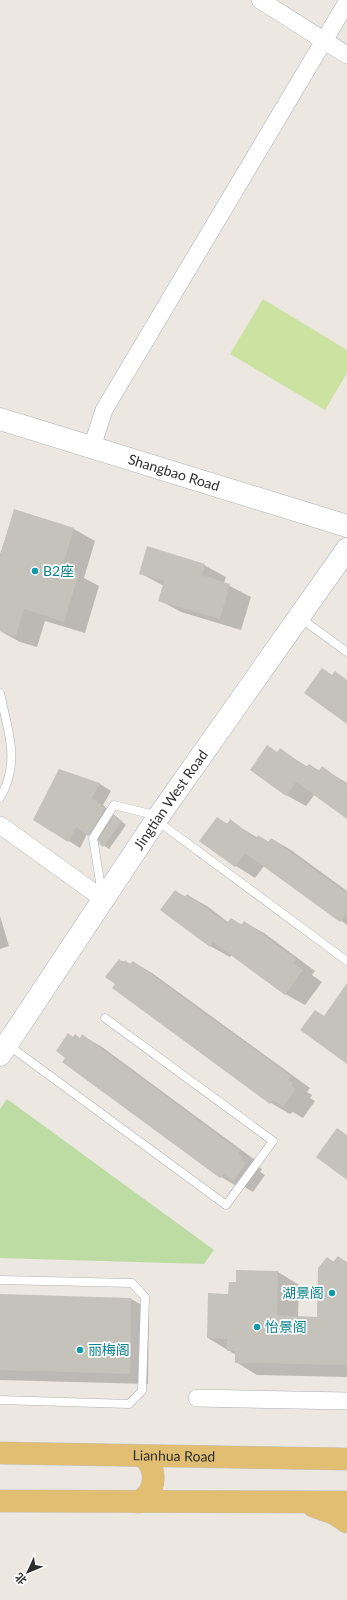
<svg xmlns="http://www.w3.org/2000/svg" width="347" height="1600" font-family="Lato,'Noto Sans SC',sans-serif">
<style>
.green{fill:#bcdca4}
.pitch{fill:#cce2a1}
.shadow{fill:#0003}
.building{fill:#c5c2bc}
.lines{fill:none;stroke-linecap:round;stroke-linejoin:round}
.lane-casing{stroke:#adb0b7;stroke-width:9}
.street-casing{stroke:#adb0b7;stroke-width:18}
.secondary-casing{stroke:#adb0b7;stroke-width:23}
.primary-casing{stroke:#c4c4c4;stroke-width:23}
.lane{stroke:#fff;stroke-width:8}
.street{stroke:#fff;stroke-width:17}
.secondary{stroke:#fff;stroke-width:22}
.primary{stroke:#e1be71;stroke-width:22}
.culture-dot{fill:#0f9aa8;stroke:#fff;stroke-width:1.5}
.labels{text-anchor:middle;stroke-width:3.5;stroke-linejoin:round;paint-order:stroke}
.street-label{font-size:14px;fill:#2d2d2d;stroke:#fff}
.culture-label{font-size:14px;fill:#0d838f;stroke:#fff;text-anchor:start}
</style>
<rect width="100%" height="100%" fill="#ece7e1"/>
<path class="green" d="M7,1099L214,1250L204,1264L0,1258V1109Z"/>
<path class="pitch" d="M263,299L347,350V373L325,410L230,354Z"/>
<g class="shadow">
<path d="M15,510L74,529L95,541L84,578L99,586L85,633L45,621L37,647L20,642L0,631V554Z"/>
<path d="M204,565L226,577L224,583L251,597L241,630L181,612L159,600L164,586L140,573Z"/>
<path d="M268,746L278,753L280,750L308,767L310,765L320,771L322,768L347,783V818L315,794L306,806L286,795Z"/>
<path d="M59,770L100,784L111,791L103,805L126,825L109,849L87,834L80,848L34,819Z"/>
<path d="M217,818L228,824L230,821L258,838L259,836L269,842L272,839L291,850L347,891V925L264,866L255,878L236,866L200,841Z"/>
<path d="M175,891L186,897L187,895L207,906L229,923L232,919L242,925L244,922L264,933L315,971L312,975L322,982L305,1005L285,994L232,955L230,957L210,946Z"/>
<path d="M0,916L9,946L0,949Z"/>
<path d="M119,960L131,964L133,962L152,973L310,1088L307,1092L312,1095L310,1098L315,1101L303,1118L293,1112L290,1114L271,1103L114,988L117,984Z"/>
<path d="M83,1036L102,1047L259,1163L257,1166L262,1169L260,1172L265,1175L253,1192L243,1186L240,1188L221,1177L64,1062L74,1038L81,1039Z"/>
<path d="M338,1257L347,1262V1377L257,1375L236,1362V1355L208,1338L229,1295L237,1283L278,1272L299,1285L298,1317L318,1318L327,1258L334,1262Z"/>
<path d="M0,1295L131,1299L149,1309L148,1384L0,1380Z"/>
</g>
<g class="building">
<path d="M14,509L74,528L62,568L79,573L64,622L24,609L16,636L0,631V556Z"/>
<path d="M147,546L205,564L202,575L230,584L220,619L158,601L164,581L139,574Z"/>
<path d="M322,668L332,675L335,671L347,680V724L304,693Z"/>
<path d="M267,745L277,752L280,748L306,767L309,764L319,771L322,766L347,785V819L296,782L286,796L250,770Z"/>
<path d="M59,769L100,783L92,798L105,808L88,836L76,827L68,842L33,820Z"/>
<path d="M114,815L122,821L103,847L100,845L99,839Z"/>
<path d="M217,817L227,824L230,819L256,839L258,835L268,842L271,838L347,893V912L340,922L245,853L235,867L199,841Z"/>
<path d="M175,890L185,897L187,894L227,923L231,918L241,925L244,921L296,959L293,963L303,970L285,995L213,942L210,947L160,910Z"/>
<path d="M119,959L123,963L125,960L130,964L133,961L291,1076L288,1080L293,1083L291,1086L296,1089L283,1107L273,1100L270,1104L112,988L115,984L105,977Z"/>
<path d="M347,983V1064L300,1030L315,1010L324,1016Z"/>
<path d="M68,1033L73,1037L75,1034L80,1038L82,1034L240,1151L238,1154L243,1157L241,1160L246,1163L233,1181L223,1174L220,1178L62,1062L65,1058L56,1051Z"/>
<path d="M337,1128L347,1135V1180L316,1157Z"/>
<path d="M338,1256L347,1263V1365L235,1363V1351H227V1339L207,1338L208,1293L228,1294L229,1282H236V1270L278,1271L277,1315L317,1317L318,1268L327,1257L333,1262Z"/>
<path d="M0,1294L131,1298L130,1374L0,1370Z"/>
</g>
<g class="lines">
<g class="lane-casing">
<g id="lane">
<path d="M299,617L347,652"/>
<path d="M0,693C8,732 21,761 0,798"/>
<path d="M156,820L347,961"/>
<path d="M102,894L93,838L114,805L158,816"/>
<path d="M8,1045L226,1205L273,1141L105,1018"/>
<path d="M0,1280L132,1283L145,1297L142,1391L129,1404L0,1400"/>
</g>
</g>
<g class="street-casing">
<g id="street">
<path d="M260,0L347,55"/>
<path d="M92,447L104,410L347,2"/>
<path d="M0,825L103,899"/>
<path d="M197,1398L347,1401"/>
</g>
</g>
<g class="secondary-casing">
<g id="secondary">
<path id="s1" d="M0,419L347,526"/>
<path id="s2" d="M0,1055L156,820L347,549"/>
</g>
</g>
<g class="primary-casing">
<g id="primary">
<path id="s3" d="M0,1453L347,1459"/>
<path d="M0,1501L347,1502"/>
<path d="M138,1502C157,1493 158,1467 142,1456"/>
<path d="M313,1506L335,1514L347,1522"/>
</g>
</g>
<use href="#lane" class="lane"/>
<use href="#street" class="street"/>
<use href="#secondary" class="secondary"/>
<use href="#primary" class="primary"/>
</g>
<g class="culture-dot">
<circle cx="35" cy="571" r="4"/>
<circle cx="332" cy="1293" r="4"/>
<circle cx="257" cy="1327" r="4"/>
<circle cx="80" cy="1350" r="4"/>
</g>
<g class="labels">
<g class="street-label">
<text dy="5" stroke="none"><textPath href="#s1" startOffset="182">Shangbao Road</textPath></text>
<text dy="5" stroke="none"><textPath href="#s2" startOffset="307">Jingtian West Road</textPath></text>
<text dy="5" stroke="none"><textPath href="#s3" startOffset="174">Lianhua Road</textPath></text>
</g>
<g class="culture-label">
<text x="43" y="576">B2座</text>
<text x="324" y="1298" text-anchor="end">湖景阁</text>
<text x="265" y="1332">怡景阁</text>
<text x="88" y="1355">丽梅阁</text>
</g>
</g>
<g transform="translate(28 1572) rotate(226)" stroke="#ffffff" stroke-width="3" paint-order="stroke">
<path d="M0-3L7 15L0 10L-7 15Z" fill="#2d2d2d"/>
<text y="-6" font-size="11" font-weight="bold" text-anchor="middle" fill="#2d2d2d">北</text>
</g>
</svg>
